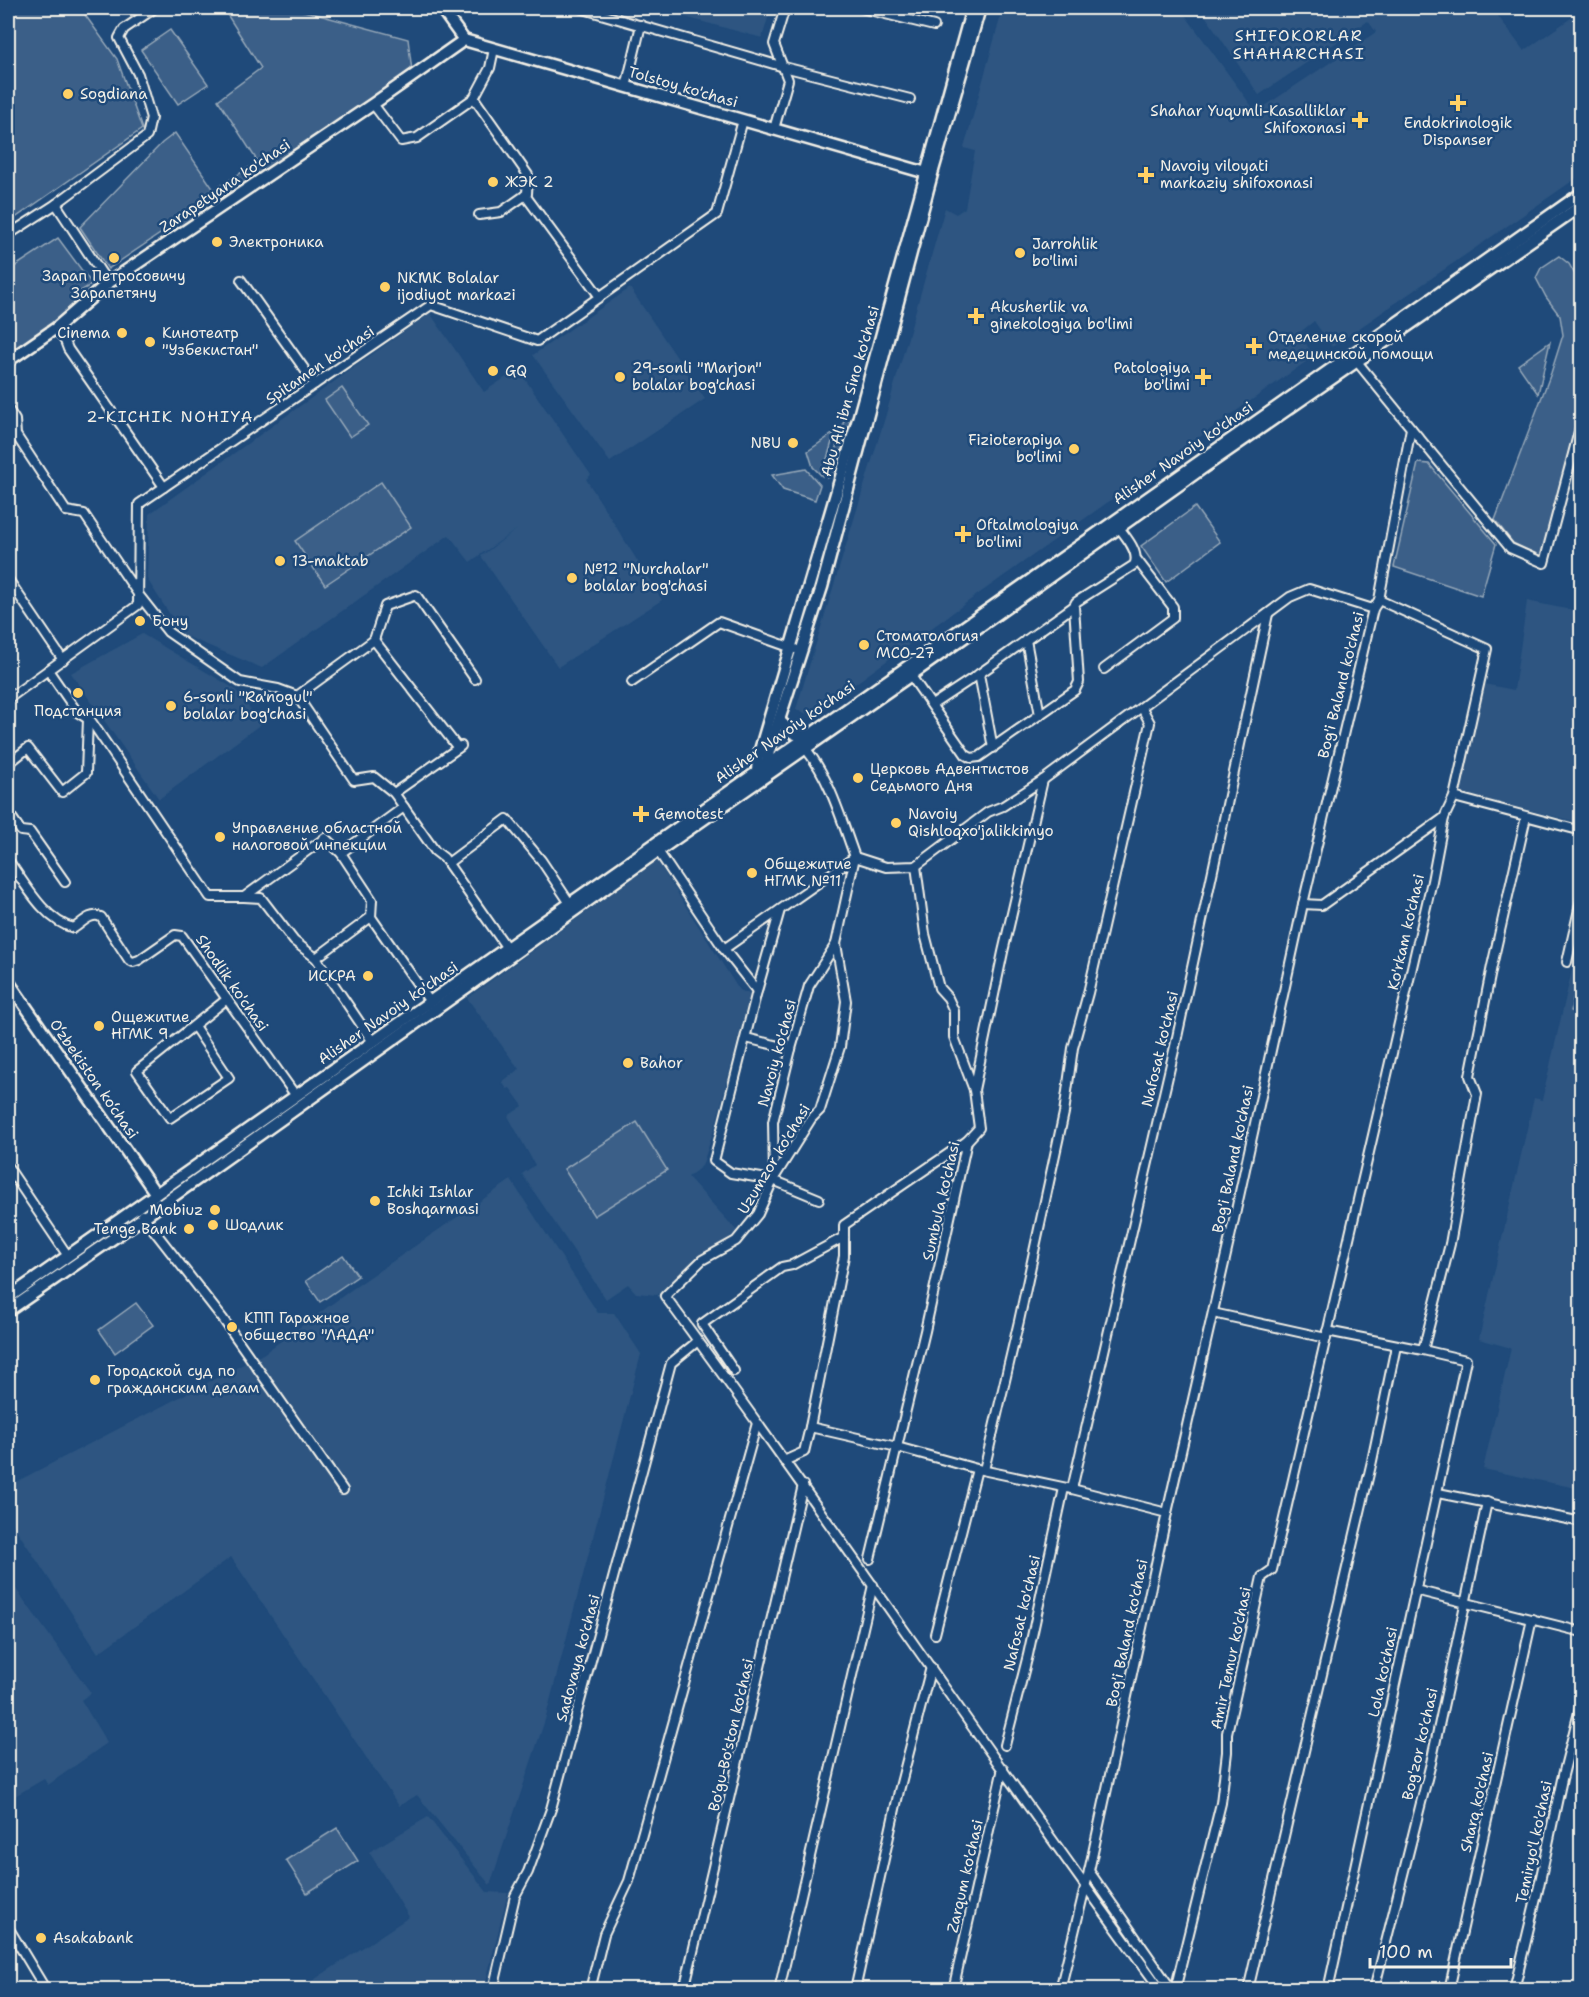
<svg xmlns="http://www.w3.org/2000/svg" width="1589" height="1997" font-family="'Shantell Sans',sans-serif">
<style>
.built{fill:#2d5581}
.green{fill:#3a5f88;stroke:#97a8b8;stroke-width:1.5}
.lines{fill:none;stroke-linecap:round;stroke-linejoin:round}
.street-casing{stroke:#f4f1e8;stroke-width:12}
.secondary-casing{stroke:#f4f1e8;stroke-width:15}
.street{stroke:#1f4a7a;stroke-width:8}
.secondary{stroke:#1f4a7a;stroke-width:10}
.poi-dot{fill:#ffd166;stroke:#1f4a7a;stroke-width:2}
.labels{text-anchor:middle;stroke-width:5;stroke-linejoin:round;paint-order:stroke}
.street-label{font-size:15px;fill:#f4f1e8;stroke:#1f4a7a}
.poi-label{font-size:15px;fill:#f4f1e8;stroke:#1f4a7a;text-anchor:start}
.neighbourhood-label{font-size:16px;letter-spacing:1.5px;fill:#f4f1e8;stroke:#1f4a7a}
</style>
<rect width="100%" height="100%" fill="#1f4a7a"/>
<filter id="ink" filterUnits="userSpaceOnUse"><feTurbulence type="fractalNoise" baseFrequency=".0167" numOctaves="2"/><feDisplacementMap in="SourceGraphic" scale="12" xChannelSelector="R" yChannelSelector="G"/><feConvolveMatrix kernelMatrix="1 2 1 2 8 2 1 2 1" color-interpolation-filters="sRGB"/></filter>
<g filter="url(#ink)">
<g class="built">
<path d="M652,8H771L762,38Z"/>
<path d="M1003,8H1180L1256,112L1376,32L1368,21L1259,95L1200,8H1492L1524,51L1581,11V175L1332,347L1314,321L1299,333L1314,356L977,595L811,716L796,709L887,411L945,208L956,214L965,208L975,151L964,148Z"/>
<path d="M630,288L705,399L610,462L533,355Z"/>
<path d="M430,313L484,392L518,369L591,475L586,479L662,600L558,667L481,556L517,529L470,562L449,535L262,668L183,635L147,579L149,514Z"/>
<path d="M1527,601L1581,612V823L1459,793L1484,684L1514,690Z"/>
<path d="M142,634L235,689L261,724L159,799L71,673Z"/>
<path d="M657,861L739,990L750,994L715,1127L702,1166L688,1177L737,1231L657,1295L636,1293L628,1284L606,1299L522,1174L535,1165L508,1116L523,1106L510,1088L507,1089L502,1082L519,1069L467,998Z"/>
<path d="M1575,957L1581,958V1489L1483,1469L1511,1348L1479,1339L1534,1098L1542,1100Z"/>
<path d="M511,1180L598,1313H614L641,1354L545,1720L490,1885L417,1795L399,1806L231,1557L98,1653L8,1517V1486L263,1354L351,1290Z"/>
<path d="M8,1578L91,1693L81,1700L107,1743L48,1785L44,1779L8,1800Z"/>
<path d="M428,1817L487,1892L508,1893L484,1989H300L409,1917L369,1852Z"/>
</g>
<g class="green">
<path d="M8,8H80L117,59L142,129L8,223Z"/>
<path d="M223,8H293L408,39L412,71L178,235L166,230L108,269L80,227L162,143L175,133L214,190L258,162L218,100L261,68Z"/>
<path d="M170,30L208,84L178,104L141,50Z"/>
<path d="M58,238L92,284L76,294L72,311L8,355V271Z"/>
<path d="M1559,256L1569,264L1581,285V351L1578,354L1577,361L1581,368V405L1543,551L1540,556L1513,543L1495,520L1551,373L1563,335L1560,316L1546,297L1536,278L1541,268Z"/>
<path d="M1550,342L1538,394L1518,365Z"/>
<path d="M342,388L368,425L350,437L325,400Z"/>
<path d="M845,417L850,422L835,475L827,478Z"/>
<path d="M834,433V435L822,476L813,467L808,451Z"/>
<path d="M1418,463L1429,464L1496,544L1481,596L1394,567Z"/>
<path d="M806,469L820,485L815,500L783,490L772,475Z"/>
<path d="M381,482L411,527L325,585L295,541Z"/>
<path d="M1195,507L1220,542L1166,582L1141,546Z"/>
<path d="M1579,969L1581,970V1013L1571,1011Z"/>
<path d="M637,1122L667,1170L594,1216L564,1169Z"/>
<path d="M343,1255L358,1276L320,1302L306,1281Z"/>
<path d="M136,1303L153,1325L115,1353L99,1330Z"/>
<path d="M337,1828L358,1861L307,1893L286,1860Z"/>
</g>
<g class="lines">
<g class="street-casing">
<g id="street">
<path d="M580,8L784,67L910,99"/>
<path d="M861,8L934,26"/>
<path d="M626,87L641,25"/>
<path d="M474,98L528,175L527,194L501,212L479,215"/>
<path d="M373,104L401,141L417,138L474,98L490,68L494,49"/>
<path d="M774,129L788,80L774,44L785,8"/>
<path d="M525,195L600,297"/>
<path d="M8,235L56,204"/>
<path d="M241,280L315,384"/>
<path d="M108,283L56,204L147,136L151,118L138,74L119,38L124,29L155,8"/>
<path d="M56,328L65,341L68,349L164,487"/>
<path d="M8,409L15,420L16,435L66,511L84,514L138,594L168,632L240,682L278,689L297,696"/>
<path d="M1411,428L1510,548L1544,563L1582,420"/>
<path d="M8,579L63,660"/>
<path d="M374,640L385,606L416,595L475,679"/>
<path d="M374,640L458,748"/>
<path d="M1026,640L1040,715"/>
<path d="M1104,669L1173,618V607L1137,560"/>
<path d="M48,670L77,712L91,721L210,897H244L325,838L341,853L372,900L371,917L430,1002"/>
<path d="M909,673L966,755L971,758L979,757L1075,690L1079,682L1074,606L1076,602L1134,565C1141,553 1124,534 1116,524"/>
<path d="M979,674L993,748"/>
<path d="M632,682L719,622L795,649"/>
<path d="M297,696L354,780L374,777L394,793L435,851L444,858L509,951"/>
<path d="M297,696L374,640"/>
<path d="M8,699L138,605L139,504L431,305L537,341L717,214L743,120"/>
<path d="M932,705L979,674L1074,606"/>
<path d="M804,747C829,775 842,822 855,857L886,867L916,866L988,812L1003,806L1043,780L1290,597L1309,589L1373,609"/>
<path d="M8,764L28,748L62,792L86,773L88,719"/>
<path d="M394,793L461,746"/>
<path d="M1454,797L1582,831"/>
<path d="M8,812L21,831L30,832L65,882"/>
<path d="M658,851L724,949L757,991"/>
<path d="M341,853L404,807"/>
<path d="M855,857L836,944L846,1001L840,1047L820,1110L811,1119L774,1178L758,1214L736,1241L702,1260L665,1296C834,1524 992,1761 1161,1990"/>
<path d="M8,860C24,882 45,922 74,928C82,923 91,912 101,917L129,960L133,962L139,960L175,935L182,936L296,1096"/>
<path d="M448,863L507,819L541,860L571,905"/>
<path d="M916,866L925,934L939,988L948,998L954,1011V1037L974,1090"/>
<path d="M244,897L261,898L294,941L316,958L373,1042"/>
<path d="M1303,904L1322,905L1444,818"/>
<path d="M780,910L757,991L714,1161L731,1173L773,1180L819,1199"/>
<path d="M724,949L855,857"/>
<path d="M316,958L371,917"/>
<path d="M1567,962L1582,896"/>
<path d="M194,1026L229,1078L170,1118L137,1071L227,999"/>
<path d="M746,1038L791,1049"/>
<path d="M8,1167L68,1256"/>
<path d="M774,1176L773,1122L791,1049L809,986L836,944"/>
<path d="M142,1215L223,1319L343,1490"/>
<path d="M1213,1313L1326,1338"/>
<path d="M1327,1331L1423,1350L1450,1244L1477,1094L1470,1076L1492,966L1526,817"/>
<path d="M734,1371L702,1324L782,1267L792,1265L844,1237"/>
<path d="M810,1427L844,1256V1225L967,1141"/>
<path d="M784,1461L804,1452L810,1427L897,1447L977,1469L1072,1489L1167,1513"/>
<path d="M984,1470L1019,1321L1064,1113L1073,1048L1088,993L1150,723L1142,708"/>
<path d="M1072,1489L1176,1042L1268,614"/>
<path d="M1438,1493L1582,1522"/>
<path d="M870,1559L925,1331L967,1141L979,1128L974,1090L1003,952L1043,780"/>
<path d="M1415,1590L1582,1632"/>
<path d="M935,1634L977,1469"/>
<path d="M1005,1745L1028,1655L1064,1488"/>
<path d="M1089,1871L1172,1990"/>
<path d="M8,1927L46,1990"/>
<path d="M493,1990L515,1896L528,1872L551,1809L671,1363L698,1341"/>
<path d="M590,1990L604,1934L629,1881L757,1423"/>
<path d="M684,1990L803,1485"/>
<path d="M779,1990L873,1585"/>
<path d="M855,1990L899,1791L931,1667"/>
<path d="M953,1990L1003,1768"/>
<path d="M1060,1990L1089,1871L1167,1513L1233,1224L1303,904L1373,609L1379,600L1411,428L1354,358"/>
<path d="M1175,1990L1221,1803L1227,1752V1733L1262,1577L1272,1570L1432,881L1444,818L1454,797L1487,649L1379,600"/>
<path d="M1248,1990L1372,1461L1396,1346"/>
<path d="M1328,1990L1466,1360L1423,1350"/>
<path d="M1374,1990L1431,1763L1487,1502"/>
<path d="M1449,1990L1532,1619"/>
<path d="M1514,1990L1539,1886L1562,1779L1582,1700"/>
</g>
</g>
<g class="secondary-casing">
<g id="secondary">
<path d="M441,8L464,40L930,174"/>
<path d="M8,361L56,328L108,283L373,104L464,40"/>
<path d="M780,721C788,729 794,737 806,735"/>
<path d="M766,765L769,751L822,587L932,174L980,8"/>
<path d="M757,772L758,757L859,416L972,8"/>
<path d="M8,981L156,1194"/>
<path d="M8,1298C532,930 1055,559 1582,193"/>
<path d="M8,1311L144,1217L658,851L911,675L1203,468L1582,205"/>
</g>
</g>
<use href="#street" class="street"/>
<use href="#secondary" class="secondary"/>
</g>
</g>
<g class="poi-dot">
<circle cx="68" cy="94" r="6"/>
<path d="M1455 94h6v6h6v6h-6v6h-6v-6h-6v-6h6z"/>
<path d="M1357 111h6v6h6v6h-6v6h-6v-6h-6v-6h6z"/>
<path d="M1143 166h6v6h6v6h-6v6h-6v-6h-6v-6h6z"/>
<circle cx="493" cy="182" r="6"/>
<circle cx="217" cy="242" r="6"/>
<circle cx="1020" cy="253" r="6"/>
<circle cx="114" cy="258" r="6"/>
<circle cx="385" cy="287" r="6"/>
<path d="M973 307h6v6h6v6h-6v6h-6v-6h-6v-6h6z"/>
<circle cx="122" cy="333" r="6"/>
<circle cx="150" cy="342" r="6"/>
<path d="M1251 337h6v6h6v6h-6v6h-6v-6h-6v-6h6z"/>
<circle cx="493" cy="371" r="6"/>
<circle cx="620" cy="377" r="6"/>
<path d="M1200 368h6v6h6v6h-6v6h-6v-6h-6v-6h6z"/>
<circle cx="793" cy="443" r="6"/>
<circle cx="1074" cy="449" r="6"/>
<path d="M960 525h6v6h6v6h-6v6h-6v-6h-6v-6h6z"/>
<circle cx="280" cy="561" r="6"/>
<circle cx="572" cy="578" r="6"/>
<circle cx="140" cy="621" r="6"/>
<circle cx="864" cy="645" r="6"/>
<circle cx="78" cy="693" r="6"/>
<circle cx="171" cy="706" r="6"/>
<circle cx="858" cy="778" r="6"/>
<path d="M638 805h6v6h6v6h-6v6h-6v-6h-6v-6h6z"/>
<circle cx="896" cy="823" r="6"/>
<circle cx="220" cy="837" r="6"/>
<circle cx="752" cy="873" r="6"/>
<circle cx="368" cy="976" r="6"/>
<circle cx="99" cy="1026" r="6"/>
<circle cx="628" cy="1063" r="6"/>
<circle cx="375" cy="1201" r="6"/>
<circle cx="215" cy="1210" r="6"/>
<circle cx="213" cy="1225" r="6"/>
<circle cx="189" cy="1229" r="6"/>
<circle cx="232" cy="1327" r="6"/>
<circle cx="95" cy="1380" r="6"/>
<circle cx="41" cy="1938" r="6"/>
</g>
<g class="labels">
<g class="street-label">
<text transform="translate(683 87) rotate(16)" y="5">Tolstoy ko'chasi</text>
<text transform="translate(225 186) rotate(-34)" y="5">Zarapetyana ko'chasi</text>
<text transform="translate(320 365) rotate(-34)" y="5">Spitamen ko'chasi</text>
<text transform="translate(850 391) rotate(-74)" y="5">Abu Ali ibn Sino ko'chasi</text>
<text transform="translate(1183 453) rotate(-35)" y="5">Alisher Navoiy ko'chasi</text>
<text transform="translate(1341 685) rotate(-76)" y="5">Bog'i Baland ko'chasi</text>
<text transform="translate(785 732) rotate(-35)" y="5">Alisher Navoiy ko'chasi</text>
<text transform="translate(1406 932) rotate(-77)" y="5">Ko'rkam ko'chasi</text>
<text transform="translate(232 983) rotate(55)" y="5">Shodlik ko'chasi</text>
<text transform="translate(388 1013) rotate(-35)" y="5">Alisher Navoiy ko'chasi</text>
<text transform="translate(1160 1049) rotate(-77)" y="5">Nafosat ko'chasi</text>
<text transform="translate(777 1053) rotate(-75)" y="5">Navoiy ko'chasi</text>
<text transform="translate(94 1079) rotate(55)" y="5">O‘zbekiston ko‘chasi</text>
<text transform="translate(774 1159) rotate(-59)" y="5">Uzumzor ko'chasi</text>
<text transform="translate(1233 1159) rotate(-78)" y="5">Bog'i Baland ko'chasi</text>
<text transform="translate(941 1201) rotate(-77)" y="5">Sumbula ko'chasi</text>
<text transform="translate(1022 1613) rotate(-77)" y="5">Nafosat ko'chasi</text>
<text transform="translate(1127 1633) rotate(-78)" y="5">Bog'i Baland ko'chasi</text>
<text transform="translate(578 1658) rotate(-75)" y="5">Sadovaya ko'chasi</text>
<text transform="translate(1231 1658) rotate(-78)" y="5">Amir Temur ko'chasi</text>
<text transform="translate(1383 1672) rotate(-78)" y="5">Lola ko'chasi</text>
<text transform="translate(731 1735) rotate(-77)" y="5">Bo'gu-Bo'ston ko'chasi</text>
<text transform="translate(1420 1744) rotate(-77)" y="5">Bog'zor ko'chasi</text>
<text transform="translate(1477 1802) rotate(-77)" y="5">Sharq ko'chasi</text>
<text transform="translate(1534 1842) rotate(-78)" y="5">Temiryo'l ko'chasi</text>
<text transform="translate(965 1876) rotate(-77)" y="5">Zarqum ko'chasi</text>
</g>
<g class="poi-label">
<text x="80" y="99">Sogdiana</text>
<text x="1346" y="116" text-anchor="end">Shahar Yuqumli-Kasalliklar<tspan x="1346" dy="17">Shifoxonasi</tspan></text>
<text x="1458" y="128" text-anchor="middle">Endokrinologik<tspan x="1458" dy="17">Dispanser</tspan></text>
<text x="1160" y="171">Navoiy viloyati<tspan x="1160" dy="17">markaziy shifoxonasi</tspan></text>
<text x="505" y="187">ЖЭК 2</text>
<text x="229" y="247">Электроника</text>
<text x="1032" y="249">Jarrohlik<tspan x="1032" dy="17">bo'limi</tspan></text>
<text x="114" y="281" text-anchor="middle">Зарап Петросовичу<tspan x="114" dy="17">Зарапетяну</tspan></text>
<text x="397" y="283">NKMK Bolalar<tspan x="397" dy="17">ijodiyot markazi</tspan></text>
<text x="990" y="312">Akusherlik va<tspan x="990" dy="17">ginekologiya bo'limi</tspan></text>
<text x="110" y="338" text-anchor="end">Cinema</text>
<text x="162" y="338">Кинотеатр<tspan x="162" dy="17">"Узбекистан"</tspan></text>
<text x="1268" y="342">Отделение скорой<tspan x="1268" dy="17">медецинской помощи</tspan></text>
<text x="632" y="373">29-sonli "Marjon"<tspan x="632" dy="17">bolalar bog'chasi</tspan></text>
<text x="1190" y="373" text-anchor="end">Patologiya<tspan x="1190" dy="17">bo'limi</tspan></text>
<text x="505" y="376">GQ</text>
<text x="1062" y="445" text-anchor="end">Fizioterapiya<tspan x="1062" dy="17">bo'limi</tspan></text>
<text x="781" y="448" text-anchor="end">NBU</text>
<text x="976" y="530">Oftalmologiya<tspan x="976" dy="17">bo'limi</tspan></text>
<text x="292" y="566">13-maktab</text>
<text x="584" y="574">№12 "Nurchalar"<tspan x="584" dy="17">bolalar bog'chasi</tspan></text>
<text x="152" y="626">Бону</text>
<text x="876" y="641">Стоматология<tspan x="876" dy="17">МСО-27</tspan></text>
<text x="183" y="702">6-sonli "Ra'nogul"<tspan x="183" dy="17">bolalar bog'chasi</tspan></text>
<text x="78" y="716" text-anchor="middle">Подстанция</text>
<text x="870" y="774">Церковь Адвентистов<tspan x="870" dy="17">Седьмого Дня</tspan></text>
<text x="654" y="819">Gemotest</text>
<text x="908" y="819">Navoiy<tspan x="908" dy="17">Qishloqxo'jalikkimyo</tspan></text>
<text x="232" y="833">Управление областной<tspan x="232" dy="17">налоговой инпекции</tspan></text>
<text x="764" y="869">Общежитие<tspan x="764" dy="17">НГМК №11</tspan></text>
<text x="356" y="981" text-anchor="end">ИСКРА</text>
<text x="111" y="1022">Ощежитие<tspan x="111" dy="17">НГМК 9</tspan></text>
<text x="640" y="1068">Bahor</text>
<text x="387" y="1197">Ichki Ishlar<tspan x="387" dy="17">Boshqarmasi</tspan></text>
<text x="203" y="1215" text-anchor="end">Mobiuz</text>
<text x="225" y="1230">Шодлик</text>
<text x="177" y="1234" text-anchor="end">Tenge Bank</text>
<text x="244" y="1323">КПП Гаражное<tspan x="244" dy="17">общество "ЛАДА"</tspan></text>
<text x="107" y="1376">Городской суд по<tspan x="107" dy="17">гражданским делам</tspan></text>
<text x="53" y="1943">Asakabank</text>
</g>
<g class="neighbourhood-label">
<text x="1299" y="41">SHIFOKORLAR<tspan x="1299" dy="18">SHAHARCHASI</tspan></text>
<text x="170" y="422">2-KICHIK NOHIYA</text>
</g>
</g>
<rect width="1589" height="1997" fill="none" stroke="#1f4a7a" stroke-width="30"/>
<rect x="15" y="15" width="1559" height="1967" fill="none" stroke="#f4f1e8" stroke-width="2" filter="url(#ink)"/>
<path d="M1370 1958v9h141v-9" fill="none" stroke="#f4f1e8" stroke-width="3"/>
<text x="1379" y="1958" font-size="18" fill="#f4f1e8" stroke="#1f4a7a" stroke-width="4.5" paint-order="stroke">100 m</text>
</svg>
